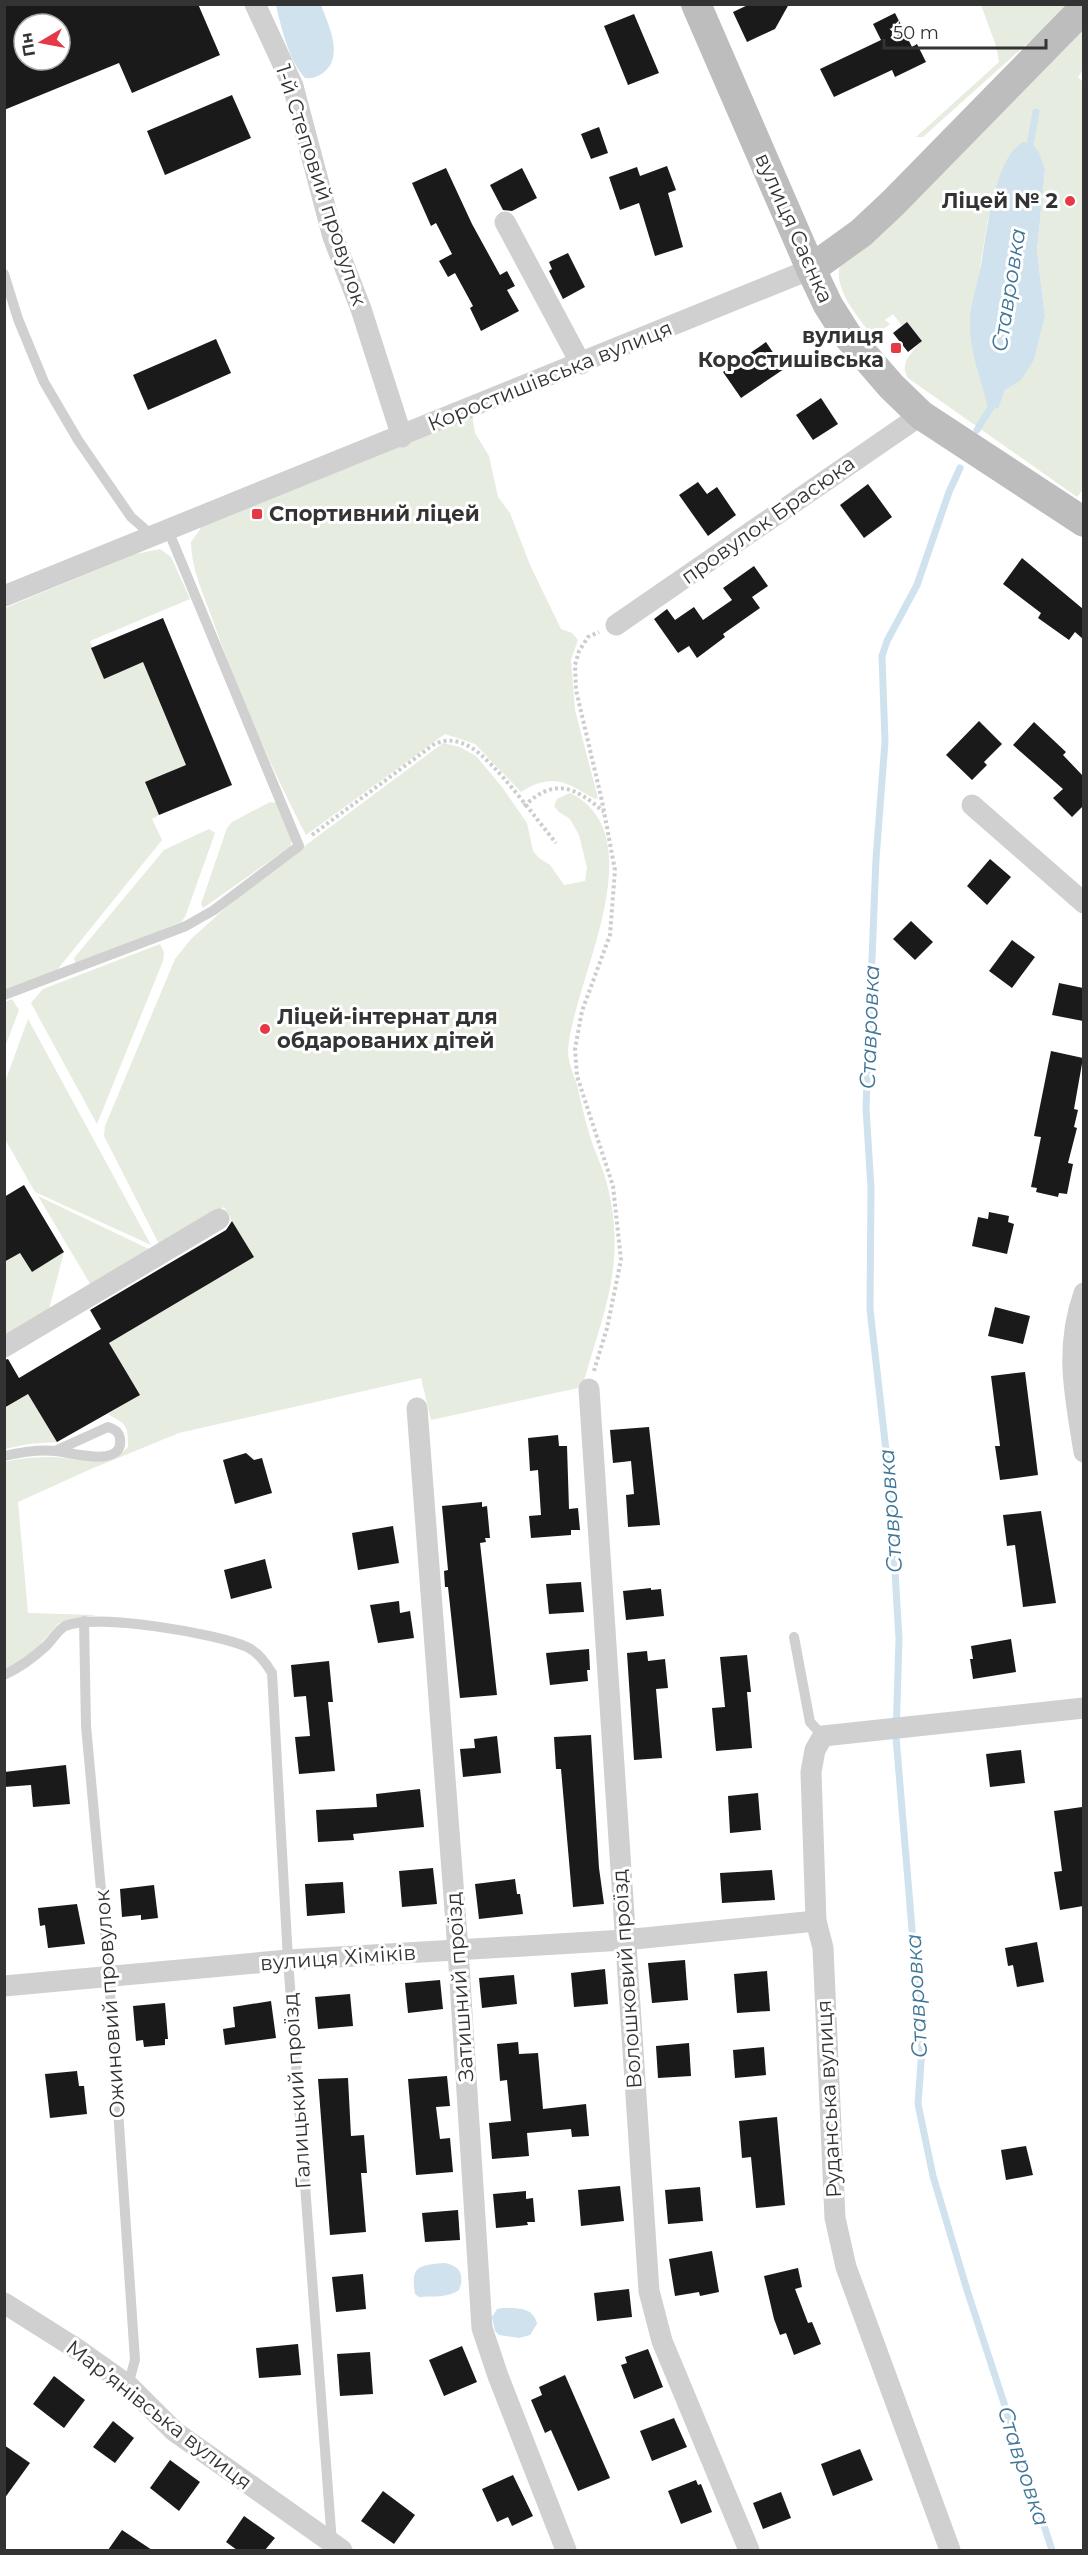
<svg xmlns="http://www.w3.org/2000/svg" width="1088" height="2555" font-family="Montserrat,sans-serif">
<style>
.green{fill:#e6ecdf;fill-rule:evenodd}
.water{fill:#cfe2ee}
.lines{fill:none;stroke-linecap:round;stroke-linejoin:round}
.stream{stroke:#cfe2ee;stroke-width:7}
.building{fill:#1a1a1a;fill-rule:evenodd}
.path{stroke:#cdcdcd;stroke-width:4;stroke-dasharray:3 3;stroke-linecap:butt}
.lane{stroke:#d0d0d0;stroke-width:10}
.street{stroke:#d0d0d0;stroke-width:21}
.secondary{stroke:#bdbdbd;stroke-width:30}
.poi-dot{fill:#e63946;stroke:#fff;stroke-width:2}
.labels{text-anchor:middle;stroke-width:6;stroke-linejoin:round;paint-order:stroke}
.street-label{font-size:21px;fill:#333;stroke:#fff}
.poi-label{font-size:21px;font-weight:bold;fill:#333;stroke:#fff;text-anchor:end}
.water-label{font-size:22px;font-style:italic;fill:#3f7597;stroke:#fff}
</style>
<rect width="100%" height="100%" fill="#fff"/>
<g class="green">
<path d="M981,5H1070L923,137H916L999,62L996,46Z"/>
<path d="M1083,25V70L1078,77L1084,83V488L1077,497L908,378C898,363 913,352 922,340L907,323L902,326L893,314L885,320L890,324L873,337C859,318 833,290 840,265ZM1045,170L1037,251L1045,317L1034,360L1020,380L1005,390L999,407L985,395L977,368L980,267L988,218Z"/>
<path d="M472,414L475,433L489,456L498,497L510,513L530,565L561,629L572,633L578,640L571,660L575,710L598,798L595,799C566,782 552,772 521,792L475,744L445,734L306,835C270,766 239,694 213,621C204,595 191,569 191,542L203,525Z"/>
<path d="M160,549L171,557L190,599L90,641L104,678L143,662L186,765L145,783L159,815L152,819L162,840L57,970L5,989V608L135,554Z"/>
<path d="M443,743L460,747L476,756L502,787L527,823L533,851L539,858L550,865L564,885L585,881L587,868L579,835L570,819L559,812L554,806L557,799L570,793C657,836 573,981 568,1050C568,1063 573,1072 577,1085C581,1101 584,1117 589,1133C594,1151 603,1167 607,1184C627,1263 604,1310 583,1384L578,1388L431,1420L421,1378L179,1433L91,1469L18,1502L28,1613L96,1615L59,1623L25,1661L5,1670L4,1462C20,1458 36,1457 52,1457C77,1458 108,1469 128,1447C128,1423 126,1425 108,1414L139,1395L109,1343L254,1257L224,1207L159,1244L104,1136L105,1126L175,959L191,939L231,903L310,842Z"/>
<path d="M270,802L278,803L292,839L291,846L203,908L201,904L227,828L232,822Z"/>
<path d="M209,829L215,833L185,917L181,922L78,963L75,962L74,958L164,850Z"/>
<path d="M160,944L164,952L163,961L97,1124L31,1003L43,989Z"/>
<path d="M12,999L19,1010L5,1047V1002Z"/>
<path d="M28,1019L151,1245L35,1192L5,1139V1082Z"/>
<path d="M38,1196L151,1250L92,1287Z"/>
<path d="M64,1252L48,1313L5,1338V1262L20,1253L32,1272Z"/>
<path d="M28,1394L58,1442L28,1444L5,1449V1408Z"/>
</g>
<g class="water">
<path d="M276,5H321C328,24 345,57 323,73C317,77 312,79 305,78C289,61 281,27 276,5Z"/>
<path d="M1023,142H1031L1039,153L1045,170L1037,251L1045,317L1034,360L1021,380L1005,390L999,407L996,409L987,404C981,379 971,355 970,329C969,309 976,289 980,270C986,240 993,158 1023,142Z"/>
<path d="M445,2263C460,2266 465,2275 459,2290C449,2298 431,2296 419,2297L415,2294C410,2265 420,2265 445,2263Z"/>
<path d="M503,2308C517,2308 534,2307 537,2324L530,2335L519,2338L499,2335L495,2331L492,2317L497,2309Z"/>
</g>
<g class="lines">
<g class="stream">
<path d="M1029,151L1036,112"/>
<path d="M977,430L991,407L992,399"/>
<path d="M960,468L949,492L917,585L887,641L882,656L885,742L876,859L866,1108L871,1188L870,1309L890,1486L899,1639L896,1737L922,2049L918,2104L933,2176L967,2290L1052,2550"/>
</g>
</g>
<g class="building">
<path d="M4,4H198L220,55L132,93L119,63L4,110ZM24,24H60V60H24Z"/>
<path d="M750,4H789L775,29L747,42L733,12Z"/>
<path d="M895,13L912,47L917,44L926,62L895,77L892,70L834,97L820,69L881,40L873,24Z"/>
<path d="M634,14L659,73L628,85L604,26Z"/>
<path d="M232,95L251,138L165,175L147,131Z"/>
<path d="M599,127L608,153L591,159L581,134Z"/>
<path d="M667,166L676,190L668,193L683,247L655,256L639,203L620,210L609,177L637,167L640,176Z"/>
<path d="M446,168L472,224L500,275L507,271L515,286L507,290L519,311L481,331L470,308L473,306L455,273L448,277L439,261L452,254L436,223L431,226L412,183Z"/>
<path d="M522,168L537,198L512,211L503,210L490,185Z"/>
<path d="M568,253L585,287L563,299L549,271L552,269L549,262Z"/>
<path d="M907,322L922,341L908,352L893,333Z"/>
<path d="M216,339L231,373L148,410L133,375Z"/>
<path d="M766,342L784,369L741,398L723,372Z"/>
<path d="M821,398L838,424L813,440L796,415Z"/>
<path d="M698,482L707,494L717,487L736,515L708,536L679,495Z"/>
<path d="M868,484L892,517L864,538L840,505Z"/>
<path d="M1022,558L1083,609V639L1075,632L1069,640L1038,618L1041,613L1003,584Z"/>
<path d="M754,566L768,586L752,597L760,608L723,634L725,637L697,658L689,646L678,653L654,619L667,609L675,620L694,607L703,620L732,600L723,588Z"/>
<path d="M163,618L232,785L159,815L145,782L186,765L143,662L104,679L91,648Z"/>
<path d="M979,721L1002,744L984,762L987,765L972,780L946,755Z"/>
<path d="M1034,722L1066,752L1063,755L1083,776V806L1072,817L1053,798L1063,789L1013,745Z"/>
<path d="M990,859L1011,877L987,905L967,886Z"/>
<path d="M911,921L933,942L915,960L893,939Z"/>
<path d="M1012,940L1035,957L1012,988L989,971Z"/>
<path d="M1059,983L1083,988V1021L1052,1015Z"/>
<path d="M1051,1051L1083,1058L1074,1109L1078,1110L1074,1127L1077,1128L1068,1163L1073,1164L1067,1194L1059,1193L1058,1197L1036,1192L1037,1188L1031,1187L1041,1137L1034,1136Z"/>
<path d="M24,1185L64,1252L32,1272L20,1253L4,1262V1197Z"/>
<path d="M989,1212L1009,1216L1008,1222L1014,1224L1007,1254L972,1246L978,1217L988,1219Z"/>
<path d="M232,1221L254,1257L109,1343L140,1395L57,1442L28,1394L4,1408V1360L8,1359L19,1378L101,1329L90,1310L226,1230Z"/>
<path d="M995,1307L1030,1316L1023,1344L988,1336Z"/>
<path d="M1025,1372L1038,1475L1000,1480L995,1446H1000L991,1376Z"/>
<path d="M649,1427L660,1525L628,1527L626,1495L634,1494L631,1461L613,1463L610,1430Z"/>
<path d="M558,1435L559,1446H567L569,1509L578,1508L580,1530H571V1535L531,1538L529,1516L541,1515L538,1470L530,1471L528,1438Z"/>
<path d="M246,1453L254,1460L262,1458L272,1493L235,1504L223,1460Z"/>
<path d="M482,1502V1507L487,1506L490,1538H485L486,1542L480,1543L497,1695L460,1698L448,1587H445L444,1571L448,1570L442,1506Z"/>
<path d="M1041,1511L1056,1603L1023,1607L1015,1545L1007,1546L1003,1515Z"/>
<path d="M393,1526L399,1563L358,1570L352,1533Z"/>
<path d="M265,1559L272,1588L231,1599L224,1570Z"/>
<path d="M581,1582L584,1612L549,1614L546,1584Z"/>
<path d="M651,1588V1590L661,1589L664,1616L626,1620L623,1591Z"/>
<path d="M399,1601L400,1613L410,1611L414,1638L378,1643L370,1605Z"/>
<path d="M1011,1639L1016,1672L973,1679L970,1659H973L971,1646Z"/>
<path d="M589,1649L590,1670H587L588,1681L550,1685L546,1653Z"/>
<path d="M647,1651L648,1661L665,1659L668,1688L656,1689L662,1758L634,1760L627,1653Z"/>
<path d="M747,1655L751,1692H747L752,1748L716,1751L712,1708L725,1707L720,1657Z"/>
<path d="M329,1661L333,1702H328L335,1771L299,1774L295,1737L310,1736L306,1696L294,1697L291,1665Z"/>
<path d="M591,1735L599,1868L604,1904L573,1907L561,1769H556L554,1737Z"/>
<path d="M497,1736L501,1773L463,1777L460,1749L475,1748L474,1739Z"/>
<path d="M1021,1750L1025,1783L990,1787L986,1754Z"/>
<path d="M66,1765L70,1804L33,1807L31,1785L4,1787V1772Z"/>
<path d="M420,1789L424,1827L353,1834L354,1840L318,1842L316,1810L377,1807L376,1794Z"/>
<path d="M758,1793L761,1830L730,1833L728,1796Z"/>
<path d="M1082,1807L1083,1906L1060,1910L1054,1872L1062,1871L1054,1811Z"/>
<path d="M433,1868L437,1904L402,1907L399,1871Z"/>
<path d="M772,1870L775,1900L722,1903L720,1873Z"/>
<path d="M515,1879L517,1894H520L523,1914L479,1919L475,1884Z"/>
<path d="M343,1882L345,1913L307,1916L305,1884Z"/>
<path d="M154,1885L158,1918L141,1920V1915L122,1917L120,1889Z"/>
<path d="M77,1904L85,1944L48,1948L45,1925L40,1926L38,1908Z"/>
<path d="M1037,1942L1044,1982L1017,1987L1013,1965L1008,1966L1005,1948Z"/>
<path d="M685,1960L688,2000L652,2003L648,1963Z"/>
<path d="M605,1969L608,2004L574,2007L571,1973Z"/>
<path d="M767,1971L770,2011L737,2013L734,1974Z"/>
<path d="M514,1975L517,2004L482,2008L479,1978Z"/>
<path d="M440,1980L443,2009L408,2013L405,1983Z"/>
<path d="M350,1994L353,2026L318,2029L315,1997Z"/>
<path d="M271,2001L276,2038L225,2045L223,2029L235,2027L233,2007Z"/>
<path d="M165,2003L168,2039H165V2045L144,2047L143,2040L136,2041L133,2006Z"/>
<path d="M518,2042L519,2054L538,2053L543,2109L586,2104L589,2136L572,2137L571,2129L527,2133L529,2156L492,2159L489,2123L511,2121L507,2080L500,2081L497,2044Z"/>
<path d="M689,2043L691,2076L658,2078L656,2046Z"/>
<path d="M764,2047L766,2075L735,2078L733,2050Z"/>
<path d="M77,2071L79,2086H84L87,2114L50,2118L45,2074Z"/>
<path d="M447,2076L450,2106L436,2107L440,2139L450,2138L453,2172L416,2175L408,2079Z"/>
<path d="M348,2078L351,2136L364,2135L367,2173H361L366,2232L330,2235L318,2079Z"/>
<path d="M777,2117L785,2205L756,2208L751,2157L742,2158L739,2121Z"/>
<path d="M1026,2146L1033,2175L1006,2180L1001,2150Z"/>
<path d="M620,2186L624,2221L581,2226L578,2190Z"/>
<path d="M700,2187L703,2221L668,2224L665,2190Z"/>
<path d="M526,2191V2199L533,2198L535,2222H527L528,2225L496,2228L493,2194Z"/>
<path d="M458,2210L460,2240L425,2242L422,2213Z"/>
<path d="M712,2251L719,2292L700,2296L699,2292L675,2296L669,2259Z"/>
<path d="M798,2268L802,2287L795,2289L808,2323L812,2322L821,2344L794,2355L786,2333L780,2335L774,2319L764,2276Z"/>
<path d="M363,2274L366,2309L336,2312L332,2277Z"/>
<path d="M629,2289L632,2317L597,2321L594,2293Z"/>
<path d="M298,2344L301,2375L259,2378L256,2348Z"/>
<path d="M462,2346L477,2382L444,2396L429,2360Z"/>
<path d="M648,2349L663,2387L634,2399L621,2365L627,2363L625,2357Z"/>
<path d="M370,2352L373,2394L340,2396L337,2354Z"/>
<path d="M565,2375L610,2478L578,2491L551,2430L545,2433L531,2400L542,2395L539,2387Z"/>
<path d="M54,2376L85,2400L64,2428L33,2404Z"/>
<path d="M674,2418L687,2447L652,2461L640,2431Z"/>
<path d="M113,2421L134,2438L115,2463L93,2447Z"/>
<path d="M4,2445L30,2463L4,2499Z"/>
<path d="M860,2449L873,2480L833,2496L821,2464Z"/>
<path d="M170,2460L200,2482L179,2511L150,2488Z"/>
<path d="M513,2475L533,2516L512,2526L508,2517L497,2522L482,2489Z"/>
<path d="M696,2480L698,2485L701,2484L712,2512L681,2524L668,2491Z"/>
<path d="M383,2491L415,2515L394,2544L361,2521Z"/>
<path d="M781,2492L791,2518L763,2529L753,2503Z"/>
<path d="M244,2516L275,2538L265,2550H237L226,2542Z"/>
<path d="M122,2530L152,2550H108Z"/>
</g>
<g class="lines">
<g class="path">
<path d="M524,806C555,777 575,787 604,812"/>
<path d="M312,835L433,745C446,738 459,740 472,748C497,764 536,819 556,843"/>
<path d="M594,1371L607,1328L621,1260L613,1186L577,1076L575,1049L582,1011L610,935L615,870L602,801L576,690L575,665L579,651L588,637L599,632"/>
</g>
<g class="lane">
<path d="M4,274L18,319L44,382L78,440L131,517L153,536"/>
<path d="M4,995L186,926L214,910L299,846L168,530"/>
<path d="M4,1456C21,1452 39,1449 56,1451C69,1452 124,1469 120,1439C119,1431 114,1429 108,1427L55,1451"/>
<path d="M84,1621L86,1726L109,1977L135,2360L128,2385"/>
<path d="M794,1637L810,1722L823,1736"/>
<path d="M4,1675C21,1667 33,1658 46,1646C52,1640 58,1630 65,1626C97,1613 214,1633 247,1647C258,1652 266,1663 272,1673L288,1960L332,2543"/>
</g>
<g class="street">
<path d="M255,4L293,86L333,237L361,309L402,437"/>
<path d="M505,222L581,364"/>
<path d="M4,596L811,269"/>
<path d="M616,625L921,415"/>
<path d="M972,805L1084,903"/>
<path d="M1084,1293C1064,1350 1075,1395 1084,1452"/>
<path d="M4,1347L219,1219"/>
<path d="M589,1389L649,2291L662,2341L749,2550"/>
<path d="M417,1408L458,1950L482,2328L498,2376L566,2550"/>
<path d="M4,1986L288,1960L624,1940L816,1921"/>
<path d="M4,2303L80,2351L128,2385L174,2431L342,2550"/>
<path d="M950,2550L846,2267L835,2218L823,1948L816,1921L811,1772L815,1750L823,1736L1084,1708"/>
</g>
<g class="secondary">
<path d="M696,4L811,269L828,305L847,335L891,386L921,415L1084,522"/>
<path d="M811,269L861,233L893,203L1084,8"/>
</g>
</g>
<g class="poi-dot">
<circle cx="1070" cy="201" r="6"/>
<rect x="890" y="342" width="12" height="12" rx="3"/>
<rect x="251" y="508" width="12" height="12" rx="3"/>
<circle cx="265" cy="1029" r="6"/>
</g>
<g class="labels">
<g class="street-label">
<text transform="translate(321 185) rotate(72)" y="7">1-й Степовий провулок</text>
<text transform="translate(794 228) rotate(66)" y="7">вулиця Саєнка</text>
<text transform="translate(550 376) rotate(-22)" y="7">Коростишівська вулиця</text>
<text transform="translate(768 520) rotate(-35)" y="7">провулок Брасюка</text>
<text transform="translate(338 1958) rotate(-4)" y="7">вулиця Хіміків</text>
<text transform="translate(627 1979) rotate(-94)" y="7">Волошковий проїзд</text>
<text transform="translate(460 1987) rotate(-94)" y="7">Затишний проїзд</text>
<text transform="translate(110 2004) rotate(-94)" y="7">Ожиновий провулок</text>
<text transform="translate(297 2091) rotate(-94)" y="7">Галицький проїзд</text>
<text transform="translate(829 2099) rotate(-93)" y="7">Руданська вулиця</text>
<text transform="translate(159 2415) rotate(38)" y="7">Марʼянівська вулиця</text>
</g>
<g class="poi-label">
<text x="1058" y="208">Ліцей № 2</text>
<text x="884" y="343">вулиця<tspan x="884" dy="24">Коростишівська</tspan></text>
<text x="269" y="521" text-anchor="start">Спортивний ліцей</text>
<text x="277" y="1024" text-anchor="start">Ліцей-інтернат для<tspan x="277" dy="24">обдарованих дітей</tspan></text>
</g>
<g class="water-label">
<text transform="translate(1008 290) rotate(-81)" y="8">Ставровка</text>
<text transform="translate(869 1027) rotate(-88)" y="8">Ставровка</text>
<text transform="translate(890 1511) rotate(-94)" y="8">Ставровка</text>
<text transform="translate(916 1996) rotate(-93)" y="8">Ставровка</text>
<text transform="translate(1024 2466) rotate(72)" y="8">Ставровка</text>
</g>
</g>
<rect width="1088" height="2555" fill="none" stroke="#333333" stroke-width="12"/>
<g transform="translate(42 42) rotate(260)"><circle r="28" fill="#ffffff" stroke="#adadad" stroke-width="1.5"/>
<path d="M0-4.5L10 22L0 15L-10 22Z" fill="#e63946"/>
<text y="-9" font-size="16" font-weight="bold" text-anchor="middle" fill="#333333">Пн</text>
</g>
<path d="M884 39v9h162v-9" fill="none" stroke="#333333" stroke-width="3"/>
<text x="893" y="39" font-size="18" fill="#333333" stroke="#ffffff" stroke-width="4.5" paint-order="stroke">50 m</text>
</svg>
